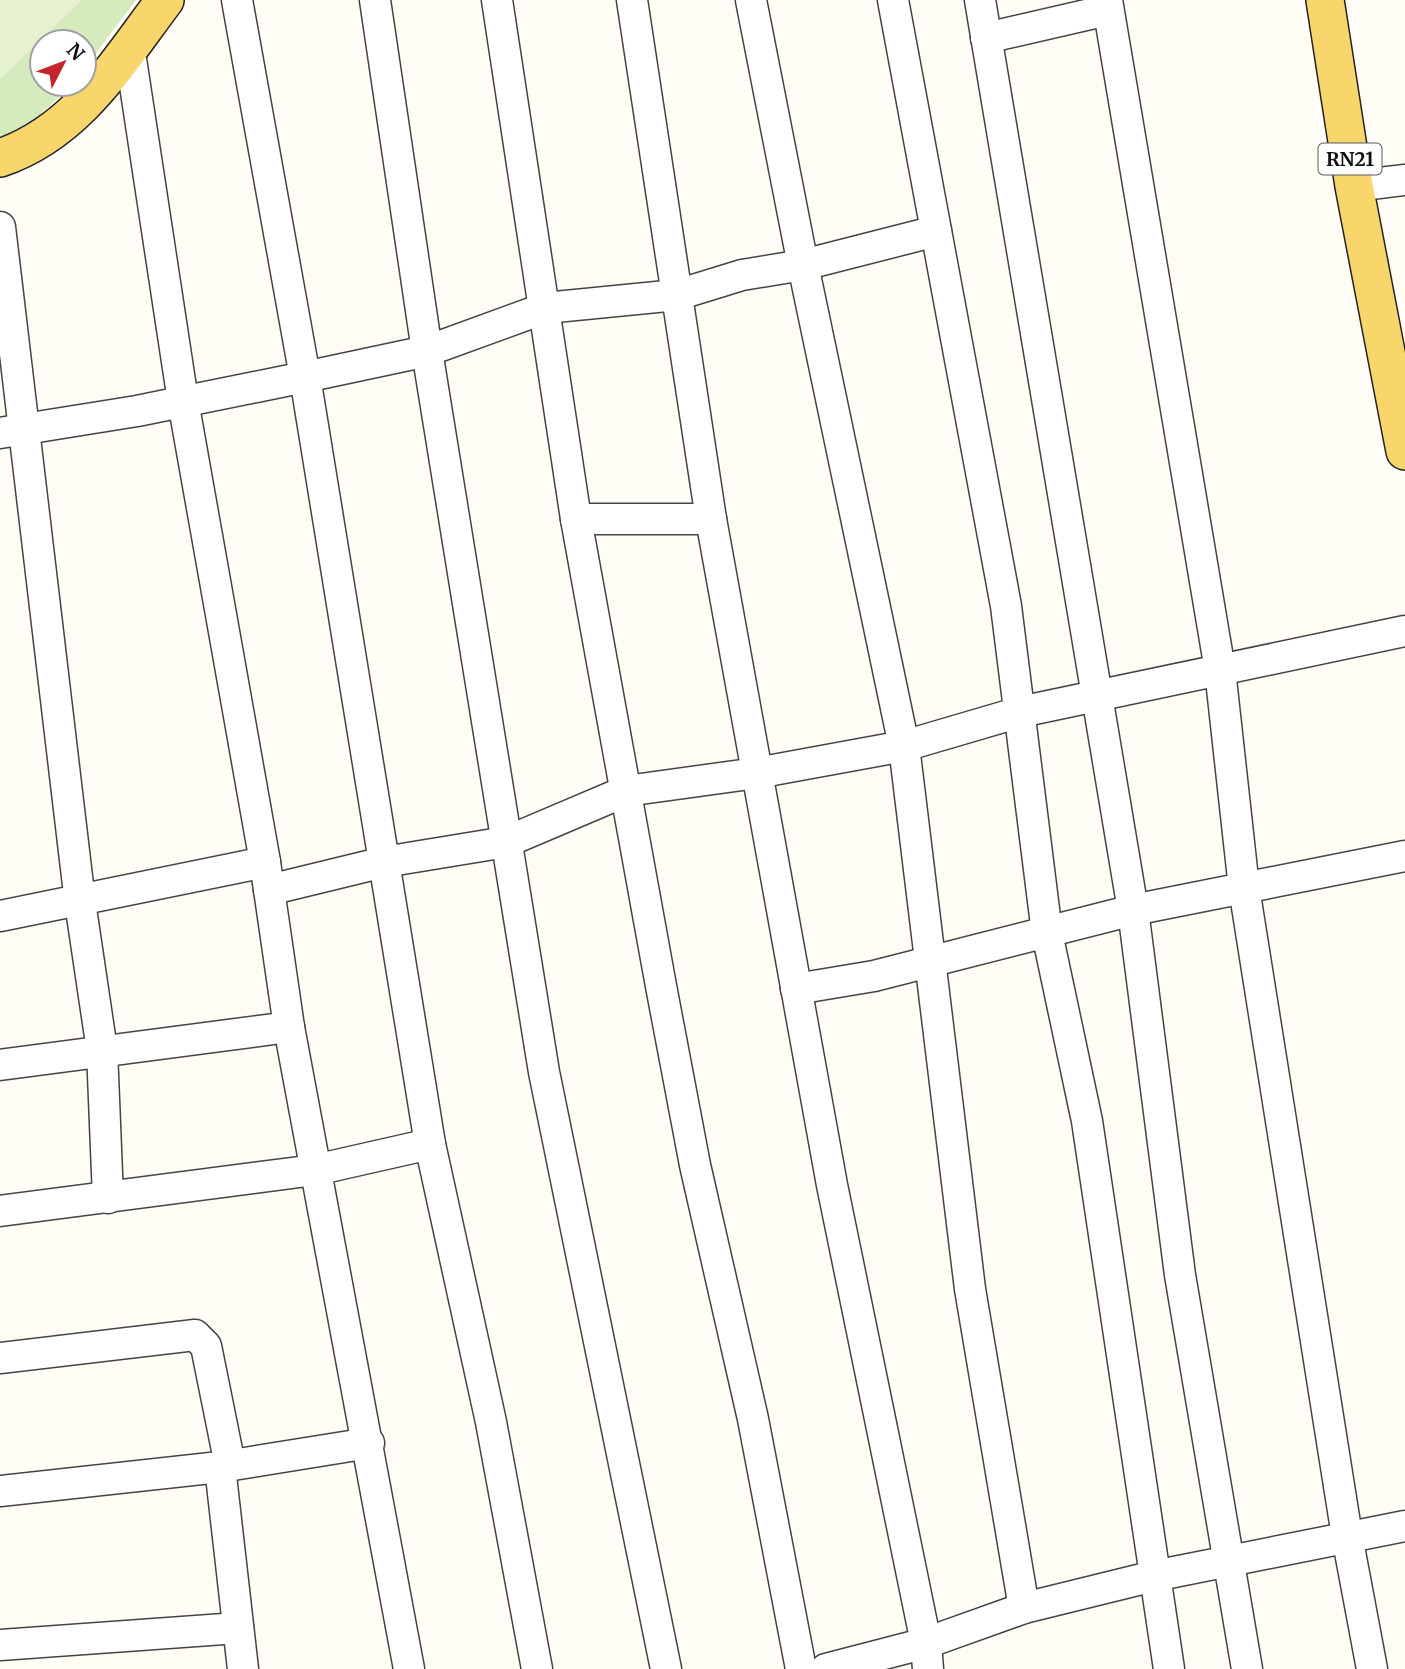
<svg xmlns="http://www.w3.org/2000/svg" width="1405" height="1669" font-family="Merriweather,serif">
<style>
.green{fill:#d5ebbd}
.pitch{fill:#e6f2cf}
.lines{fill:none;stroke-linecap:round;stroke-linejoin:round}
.minor-casing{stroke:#444;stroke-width:33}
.major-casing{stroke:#222;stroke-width:40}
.minor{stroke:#fff;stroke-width:30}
.major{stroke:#f9d66b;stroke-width:37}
.labels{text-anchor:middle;stroke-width:7;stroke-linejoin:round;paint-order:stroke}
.shield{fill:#fff;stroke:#585858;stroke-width:2}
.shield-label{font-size:19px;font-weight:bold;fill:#111}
</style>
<rect width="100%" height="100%" fill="#fffdf5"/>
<path class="green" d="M0,0H136L84,69V42H42V84H73L35,119L0,140Z"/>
<path class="pitch" d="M0,0H82L0,79Z"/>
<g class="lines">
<g class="minor-casing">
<g id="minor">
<path d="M237,0L305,377L430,1144L491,1422L537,1669"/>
<path d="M375,0L427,351L544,1072L666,1669"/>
<path d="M497,0L576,519L661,986L695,1165L753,1419L801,1669"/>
<path d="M632,0L711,519L832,1185L926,1643L928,1669"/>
<path d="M751,0L803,265L904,746L970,1289L1024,1608"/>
<path d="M893,0L1006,606L1047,933L1087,1121L1169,1669"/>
<path d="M980,0L1133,910L1180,1275L1247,1669"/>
<path d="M1107,0L1220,670L1244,888L1347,1536L1372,1669"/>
<path d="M986,38L1108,10"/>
<path d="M129,46L183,401L265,862L289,1027L409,1669"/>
<path d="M1354,186L1405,180"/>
<path d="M0,227L80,902L102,1050L108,1198"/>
<path d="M0,433L137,411L305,377L427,351L545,308L677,295L742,275L803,265L936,231"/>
<path d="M576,519H711"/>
<path d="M269,890L384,862L506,842L626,791L757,773L904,746L1020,712L1405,631"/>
<path d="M0,916L265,862"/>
<path d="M796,989L874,976L1133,910L1405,856"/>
<path d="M0,1065L289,1027"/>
<path d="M0,1211L315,1170L430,1144"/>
<path d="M0,1358L195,1335L206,1346L230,1465"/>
<path d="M220,1467L243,1669"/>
<path d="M0,1491L220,1467L369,1443"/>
<path d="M0,1645L238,1628"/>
<path d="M826,1669L926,1643L1024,1608L1154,1576L1405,1526"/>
</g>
</g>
<g class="major-casing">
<g id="major">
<path d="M1325,0L1354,186L1405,451"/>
<path d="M0,158C77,132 118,62 165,0"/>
</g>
</g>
<use href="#minor" class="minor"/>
<use href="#major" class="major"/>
</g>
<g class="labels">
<rect class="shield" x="1318.5" y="143.5" width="63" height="31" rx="5"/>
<g class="shield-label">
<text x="1350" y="166">RN21</text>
</g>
</g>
<g transform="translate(63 63) rotate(48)"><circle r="33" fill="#ffffff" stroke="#a0a0a0" stroke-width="2"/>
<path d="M0-5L12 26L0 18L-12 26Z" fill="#c4262e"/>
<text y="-10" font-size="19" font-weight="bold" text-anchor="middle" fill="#111111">N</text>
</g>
</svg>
